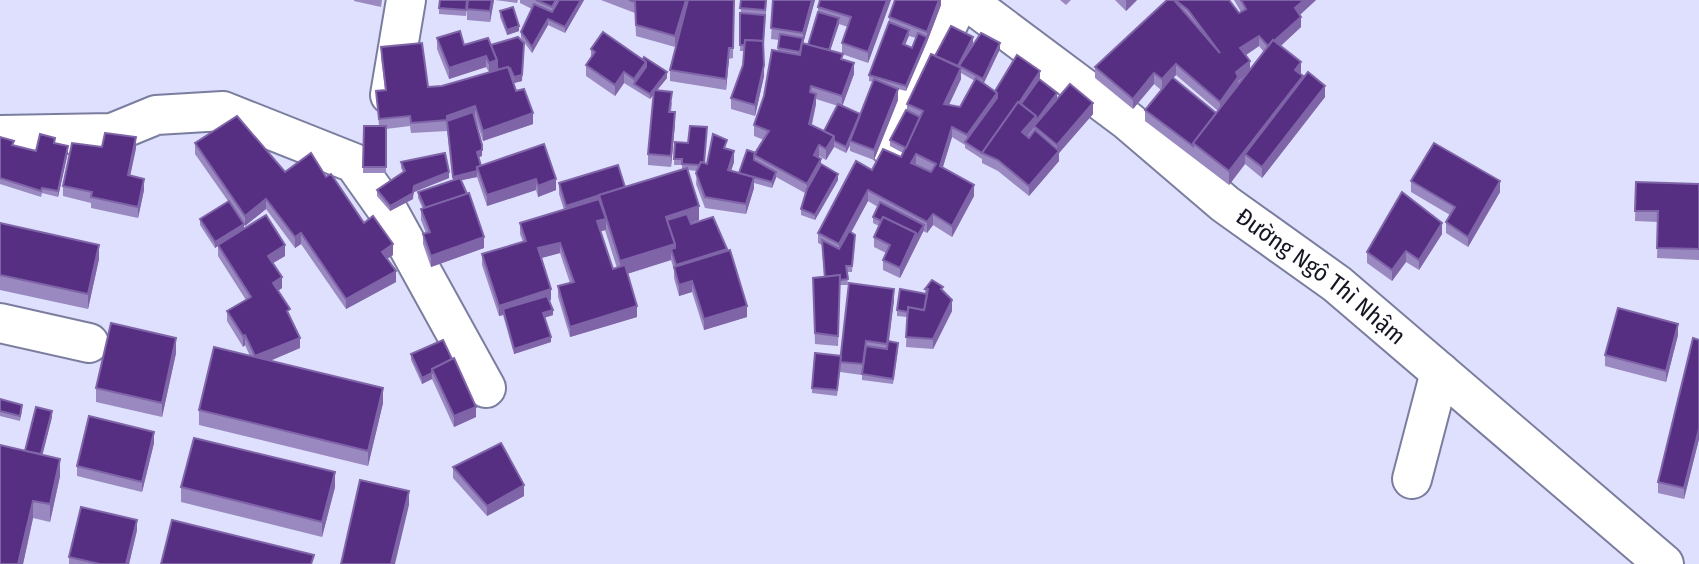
<svg xmlns="http://www.w3.org/2000/svg" width="1699" height="564" font-family="'Fira Sans Condensed',sans-serif">
<style>
.lines{fill:none;stroke-linecap:round;stroke-linejoin:round}
.minor-casing{stroke:#7b7d9f;stroke-width:42}
.minor{stroke:#fff;stroke-width:38}
.wall{fill:#9a88c0;fill-rule:evenodd}
.shaded-wall{fill:#7f64a8}
.building{fill:#562f83;stroke:#7f64a8;stroke-width:2;fill-rule:evenodd}
.labels{text-anchor:middle;stroke-width:7;stroke-linejoin:round;paint-order:stroke}
.street-label{font-size:24px;fill:#151623;stroke:#dee0fe}
</style>
<rect width="100%" height="100%" fill="#dee0fe"/>
<g class="lines">
<g class="minor-casing">
<g id="minor">
<path id="s1" d="M966,0L1128,121L1225,204L1337,284L1664,564"/>
<path d="M390,95L406,0"/>
<path d="M0,135L112,133L156,115L223,111L354,163L390,214L486,388"/>
<path d="M888,145L960,0"/>
<path d="M0,323L89,343"/>
<path d="M1412,479L1440,372"/>
</g>
</g>
<use href="#minor" class="minor"/>
</g>
<g class="wall">
<path d="M354,0H382L381,7L354,1Z"/>
<path d="M494,0L490,22L467,20V8L466,16L439,14V8Z"/>
<path d="M495,0H518L517,3Z"/>
<path d="M520,0H584L565,33L548,25L532,53L521,38V32L532,9L520,3Z"/>
<path d="M601,0H734L733,58L729,59L726,90L670,81V70L681,27L675,47L636,36L635,13Z"/>
<path d="M741,0H767L763,50L764,76L755,116L731,109V98L743,65L744,51H740Z"/>
<path d="M773,0H815L803,43L808,45L818,12V7L891,0L868,63L842,54V43L848,27L839,24L830,51L843,60L854,74L842,106L860,114L873,82L869,81V75L889,22V17L941,0V5L927,42L906,91L898,89V100L874,160L850,151V145L846,153L834,147L826,160L819,156L818,158L821,164L838,180L815,220L801,215V209L805,193L776,177L772,188L754,183V188L746,214L705,208L696,184L697,171L688,170L699,220L691,223L727,251L747,317L704,330L692,292L679,296L674,278V270L671,260L627,274L637,317L570,337L558,297V286L570,283L560,253L541,258L551,300L549,301L553,315L544,318L551,342L514,354L503,315L499,316L482,265V254L523,242L520,234V223L564,210L559,194V183L625,187L683,169H682V165H674L675,142L704,163L707,164L727,149L734,162L731,171L739,173L756,153L764,140L754,136V125L778,52L779,40L771,39ZM909,36L916,38L912,48L905,45ZM816,99L838,106L824,131L812,125L816,104ZM605,230L617,268L613,269L601,231Z"/>
<path d="M1060,0H1071L1066,5Z"/>
<path d="M1115,0H1137L1126,11Z"/>
<path d="M1167,0H1229L1239,13L1241,12L1234,0H1316L1300,15L1301,27L1281,46L1301,75L1303,79L1325,97L1262,178L1245,164L1229,185L1145,121V110L1161,90L1154,84L1133,109L1095,78V67ZM1259,46L1264,52L1250,69L1246,55ZM1176,75L1218,111L1216,113L1173,78Z"/>
<path d="M500,11L519,31L507,35L500,17Z"/>
<path d="M437,38L464,45H491L522,81L514,83L510,74L516,91L533,124L483,141L475,117H474L482,156L478,157L481,166L544,144L556,190L538,197L536,190L487,206L477,177L461,180L484,248L431,267L423,244V234L426,233L421,220V209H423L418,198V192L453,180L447,129V131L411,133L410,126L386,129V173H363L364,126H379L376,91L385,90L381,57V47L428,87L442,86L489,72L486,67L449,79L437,49Z"/>
<path d="M973,43L967,55L1000,49L983,83L995,91L1040,77L1034,87L1057,98L1050,108L1093,114L1059,153V161L1029,196L998,171L982,163V159L965,148V145L952,137L943,167L974,196L952,237L933,225L927,233L923,231L900,278L883,270V260L886,253L874,247V237L879,226L873,223V217L878,207L868,201L851,233L855,241L852,272H847L848,285H840L838,346L815,344L813,278L824,277L822,245L818,243V233L872,170L901,157L903,153L890,146V140L907,111V104L935,56ZM961,73L975,81L960,107L949,105L961,79Z"/>
<path d="M591,49L667,78L657,90L672,103L671,112L675,123L671,167L648,165V154L654,94L650,99L624,83L615,96L586,76V65L591,57Z"/>
<path d="M0,137L14,146L36,151L55,143L68,152L58,197L42,193L41,197L0,184Z"/>
<path d="M195,143L285,172L326,177L364,223L393,255L387,259L396,282L346,309L301,244L295,248L266,209L245,226L244,225V229L285,256L273,263L282,288L278,291L290,316L300,348L270,361L383,403L368,466L199,425V410L250,356L245,345L243,347L227,321V311L246,300L218,256V246L215,248L200,225V219L228,201L195,154Z"/>
<path d="M102,147L136,148L130,176L144,190L138,218L91,208V203L63,196V186Z"/>
<path d="M401,162L449,178L414,192L413,199L390,211L377,196V190L403,172L401,168Z"/>
<path d="M1411,181L1500,192L1468,247L1446,233V222L1450,215L1411,192Z"/>
<path d="M1636,182L1699,184V260L1657,258L1658,222L1635,221Z"/>
<path d="M0,223L99,259L88,309L0,290Z"/>
<path d="M1442,234L1419,270L1406,262L1392,281L1367,263V252Z"/>
<path d="M925,289L943,291L952,311L933,349L906,347L907,317L897,316V310L925,293Z"/>
<path d="M894,300L889,341L898,349L893,384L862,380V375L840,372V371L837,396L812,393V388Z"/>
<path d="M1678,335L1666,382L1605,366V355Z"/>
<path d="M443,340L476,417L454,427L432,379L422,384L411,360V354Z"/>
<path d="M1699,340V439L1684,499L1658,493V482Z"/>
<path d="M176,353L162,417L96,402V388Z"/>
<path d="M0,399L22,410L20,421L0,416Z"/>
<path d="M52,417L42,455L60,476L50,522L33,518L23,564H0L25,451Z"/>
<path d="M154,443L142,492L77,476V466Z"/>
<path d="M453,467L524,496L487,516L453,478Z"/>
<path d="M181,487H335L322,537L181,502Z"/>
<path d="M137,530L129,564H69V557Z"/>
</g>
<g class="shaded-wall">
<path d="M492,0H494L490,22V11Z"/>
<path d="M581,0H584L565,33V27Z"/>
<path d="M686,0H690L675,47V36Z"/>
<path d="M812,0H815L803,44V33Z"/>
<path d="M887,0H891L868,63V52Z"/>
<path d="M939,0H941V5L927,42L906,91V86L927,37V32Z"/>
<path d="M1126,0H1137L1126,11Z"/>
<path d="M1304,0H1316L1295,19V8Z"/>
<path d="M1301,17V27L1268,57V47Z"/>
<path d="M839,18V24L827,60V55Z"/>
<path d="M548,19V25L532,53V47Z"/>
<path d="M519,26V31L507,35V30Z"/>
<path d="M909,30V35L903,50V44Z"/>
<path d="M1259,36V46L1240,59V48Z"/>
<path d="M973,37V43L960,67L956,69Z"/>
<path d="M524,43L522,81L514,83V77Z"/>
<path d="M1000,43V49L983,85V79Z"/>
<path d="M729,48V59L726,90V79Z"/>
<path d="M486,56V67L449,79V68Z"/>
<path d="M497,60V71L489,74V63Z"/>
<path d="M1250,61V72L1238,81V88L1220,113V102L1236,72Z"/>
<path d="M646,62V73L634,84V79Z"/>
<path d="M1301,62V77L1295,70Z"/>
<path d="M854,63V74L842,107V96Z"/>
<path d="M1176,64V75L1162,90V79Z"/>
<path d="M764,65V76L755,116V105Z"/>
<path d="M961,68V79L944,115V104Z"/>
<path d="M1040,71V77L1019,108L985,154Z"/>
<path d="M624,72V83L615,96V85Z"/>
<path d="M667,72V78L650,99V94Z"/>
<path d="M1154,73V84L1133,109V99Z"/>
<path d="M1303,76V91L1245,154V164L1229,185V171Z"/>
<path d="M1325,86V97L1262,178V167Z"/>
<path d="M898,89V100L874,160V150Z"/>
<path d="M997,93V103L967,143V135Z"/>
<path d="M1057,93V98L1022,143V132Z"/>
<path d="M816,94V104L809,135V124Z"/>
<path d="M1093,103V114L1059,153V161L1029,196V186L1057,153V145Z"/>
<path d="M475,106V117L447,127V116Z"/>
<path d="M675,112V123L671,167V156Z"/>
<path d="M533,113V124L483,141V131Z"/>
<path d="M862,115L850,141V145L846,153V147Z"/>
<path d="M952,127V137L940,176V166Z"/>
<path d="M834,136V147L826,160V149Z"/>
<path d="M136,137V148L128,186V175Z"/>
<path d="M819,145V156L814,166V155Z"/>
<path d="M68,146V152L58,197V191Z"/>
<path d="M482,150V156L477,158V152Z"/>
<path d="M734,151V162L728,180V170Z"/>
<path d="M916,154V164L911,163Z"/>
<path d="M821,159V170L807,194V184Z"/>
<path d="M477,171V177L453,182V177Z"/>
<path d="M449,172V178L414,192V186Z"/>
<path d="M776,172V178L772,188V182Z"/>
<path d="M838,174V180L815,220V215Z"/>
<path d="M754,177V188L746,214V204Z"/>
<path d="M144,179V190L138,218V207Z"/>
<path d="M536,179V190L487,206V195Z"/>
<path d="M556,179V190L538,197V186Z"/>
<path d="M1500,181V192L1468,247V237Z"/>
<path d="M974,185V196L952,237V226Z"/>
<path d="M868,190V201L839,254V244Z"/>
<path d="M413,193V199L390,211V206Z"/>
<path d="M599,196V206L566,216V206Z"/>
<path d="M266,199V209L245,226V216Z"/>
<path d="M699,206V220L669,230L666,217Z"/>
<path d="M933,214V225L927,233V222Z"/>
<path d="M606,219V230L597,232V221Z"/>
<path d="M1442,223V234L1419,270V260Z"/>
<path d="M244,224V229L215,248V242Z"/>
<path d="M924,225V230L900,278V268L916,233Z"/>
<path d="M301,233V244L295,248V237Z"/>
<path d="M484,237V248L431,267V256Z"/>
<path d="M560,243V253L538,259V248Z"/>
<path d="M393,244V255L382,262V252Z"/>
<path d="M675,244V259L671,249V260L620,276V261Z"/>
<path d="M99,245V259L88,309V294Z"/>
<path d="M285,245V256L268,266V256Z"/>
<path d="M727,249V259L676,273V265Z"/>
<path d="M1406,251V262L1392,281V270Z"/>
<path d="M396,271V282L346,309V299Z"/>
<path d="M282,277V288L273,294V283Z"/>
<path d="M692,281V292L679,296V285Z"/>
<path d="M551,289V300L504,315L503,309V315L499,316V306Z"/>
<path d="M894,289V300L887,354V344Z"/>
<path d="M952,300V311L933,349V339Z"/>
<path d="M637,306V317L570,337V327Z"/>
<path d="M747,306V317L704,330V319Z"/>
<path d="M553,310V315L543,318V313Z"/>
<path d="M1678,324V335L1666,382V371Z"/>
<path d="M245,335V345L243,347V336Z"/>
<path d="M551,337V342L514,354V349Z"/>
<path d="M176,338V353L162,417V403Z"/>
<path d="M300,338V348L255,367V356Z"/>
<path d="M432,373V379L422,384V378Z"/>
<path d="M383,388V403L368,466V451Z"/>
<path d="M476,407V417L454,427V416Z"/>
<path d="M52,411V417L41,461V455Z"/>
<path d="M1699,429V439L1684,499V488Z"/>
<path d="M154,432V443L142,492V482Z"/>
<path d="M60,459V476L50,522V504Z"/>
<path d="M335,472V487L322,537V522Z"/>
<path d="M524,485V496L487,516V506Z"/>
<path d="M409,491V505L395,564H391Z"/>
<path d="M33,501V518L23,564H18Z"/>
<path d="M137,520V530L129,564H126Z"/>
</g>
<g class="building">
<path d="M440,0H467L466,10L439,8Z"/>
<path d="M468,0H492L490,11L467,9Z"/>
<path d="M536,0H556L552,7Z"/>
<path d="M559,0H581L565,27L548,19L532,47L521,32L534,4L552,12Z"/>
<path d="M629,0H686L675,36L636,25L635,2Z"/>
<path d="M688,0H734L733,48H729L726,79L670,70Z"/>
<path d="M741,0H766L765,10L740,8Z"/>
<path d="M773,0H812L803,33L771,28Z"/>
<path d="M820,0H887L868,52L842,43L851,17L818,7Z"/>
<path d="M895,0H939L927,32L889,17Z"/>
<path d="M1167,0H1174L1220,53L1188,10L1175,0H1229L1239,13L1246,9L1241,0H1304L1295,8L1301,17L1274,41L1273,40L1268,46L1259,36L1240,48L1250,61L1236,72L1238,77L1220,102L1176,64L1162,79L1154,73L1133,99L1095,67Z"/>
<path d="M513,7L519,26L507,30L500,11Z"/>
<path d="M818,12L839,18L829,50L808,45Z"/>
<path d="M740,13L765,15L763,45V41L745,40V45H740Z"/>
<path d="M889,22L909,30L903,44L912,48L918,33L927,37L906,86L869,75Z"/>
<path d="M951,26L973,37L958,66L935,56Z"/>
<path d="M460,31L464,45L488,38L497,60L489,63L486,56L449,68L437,38Z"/>
<path d="M603,32L646,62L634,79L624,72L615,85L586,65L595,52L591,49Z"/>
<path d="M981,33L1000,43L983,79L959,66Z"/>
<path d="M780,34L803,38L800,52L778,48Z"/>
<path d="M518,37L524,43L522,75L514,77L510,68H508V67L498,70L497,66V60L491,45Z"/>
<path d="M745,40L763,41L764,65L755,105L731,98L743,65Z"/>
<path d="M1273,40L1301,62L1295,70L1303,76L1229,171L1193,143Z"/>
<path d="M422,43L428,87L442,86L508,67L516,91L524,89L533,113L483,131L475,106L447,116V120L411,123L410,116L379,119L376,91L386,90L381,47Z"/>
<path d="M802,43L843,54L841,59L854,63L842,96L811,86L810,92L816,94L809,124L834,136L826,149L819,145L814,155L821,159L807,184L754,155L769,131L754,125L764,96L772,50L800,55Z"/>
<path d="M931,54L961,68L944,104L960,107L976,78L997,93L967,135L952,127L940,166L974,185L952,226L933,214L927,222L868,190L839,244L818,233L856,161L872,170L883,149L901,157L923,111L907,104ZM916,154L936,164L931,172L911,163Z"/>
<path d="M1017,55L1040,71L1019,103L1018,102L982,153L965,142L997,98V93L995,91Z"/>
<path d="M644,57L667,72L650,94L634,84L646,67V62L643,59Z"/>
<path d="M1308,72L1325,86L1262,167L1245,154Z"/>
<path d="M1172,77L1216,113L1193,143V146L1145,110Z"/>
<path d="M874,79L898,89L874,150L850,141Z"/>
<path d="M1039,79L1057,93L1036,121V116L1021,104Z"/>
<path d="M1070,84L1093,103L1057,145L1034,126Z"/>
<path d="M654,90L672,92L669,112H675L671,156L648,154Z"/>
<path d="M1018,102L1036,116L1022,132L1029,138L1035,130L1059,151L1029,186L998,160L982,153Z"/>
<path d="M838,104L860,114L846,147L834,141V136L824,131Z"/>
<path d="M906,110L920,117L906,148L890,140Z"/>
<path d="M473,112L482,145V150L477,152L481,166L477,167V171L453,177L447,121Z"/>
<path d="M237,116L285,172L311,153L326,177L331,174L364,223L373,216L393,244L382,252L396,271L346,299L301,233L295,237L266,199L245,216L195,143Z"/>
<path d="M364,126H386V167H363Z"/>
<path d="M690,126L707,127L704,163L701,162L699,165L682,164V159H674L675,142L688,143Z"/>
<path d="M105,133L136,137L128,175L144,179L138,207L91,197L92,192L63,186L72,143L102,147Z"/>
<path d="M40,134L55,138L54,143L68,146L58,191L42,188L41,191L0,178V137L14,141L12,145L36,151Z"/>
<path d="M713,134L727,140L724,148L734,151L728,170L754,177L746,204L705,197L696,173L701,162L707,164Z"/>
<path d="M1434,143L1500,181L1468,237L1446,222L1455,207L1411,181Z"/>
<path d="M544,144L556,179L538,186L536,179L487,195L477,167Z"/>
<path d="M747,150L756,153L754,155V160L776,172L772,182L739,173Z"/>
<path d="M445,153L449,172L414,186L413,193L390,206L377,190L405,171L401,162Z"/>
<path d="M821,164L838,174L815,215L801,209L807,189Z"/>
<path d="M618,165L625,187L566,206L559,183Z"/>
<path d="M687,168L699,206L666,217L675,244L620,261L599,195Z"/>
<path d="M460,178L467,194L425,208L418,192Z"/>
<path d="M1636,182L1699,184V249L1657,248L1658,211H1635Z"/>
<path d="M1402,192L1442,223L1419,260L1406,251L1392,270L1367,252Z"/>
<path d="M469,193L484,237L431,256L423,234L430,232L421,209Z"/>
<path d="M599,199L606,219L597,221L613,269L625,265L637,306L570,327L558,286L574,282L560,243L538,248L551,289L499,306L482,254L526,241L520,223Z"/>
<path d="M229,201L244,224L215,242L200,219Z"/>
<path d="M880,202L924,225L916,238V233L883,217L881,221L873,217Z"/>
<path d="M687,214L691,224L713,217L727,249L676,265L671,249L675,248V244L667,220Z"/>
<path d="M266,215L285,245L268,256L282,277L273,283L290,309L287,311L300,338L255,356L245,335L243,336L227,311L251,297L218,245Z"/>
<path d="M883,217L916,233L900,268L883,260L890,245L874,237Z"/>
<path d="M0,223L99,245L88,294L0,275Z"/>
<path d="M849,231L855,235L852,266H846L848,279L840,280V275L825,277L822,240L839,249Z"/>
<path d="M730,250L747,306L704,319L692,281L679,285L674,267Z"/>
<path d="M840,275L838,336L815,333L813,278Z"/>
<path d="M932,280L943,287L941,289L952,300L933,339L906,337L908,307L924,310L928,289H925Z"/>
<path d="M849,283L894,289L887,344L866,341L863,364L840,362Z"/>
<path d="M900,289L927,294L924,310L908,307V312L897,310Z"/>
<path d="M547,296L553,310L543,313L551,337L514,349L503,309Z"/>
<path d="M1618,308L1678,324L1666,371L1605,355Z"/>
<path d="M111,323L176,338L162,403L96,388Z"/>
<path d="M1693,338L1699,340V429L1684,488L1658,482Z"/>
<path d="M443,340L452,359L432,369V373L422,378L411,354Z"/>
<path d="M888,341L898,343L893,379L862,374L866,346L887,349Z"/>
<path d="M214,347L383,388L368,451L199,410Z"/>
<path d="M815,353L841,356L837,390L812,388Z"/>
<path d="M454,358L476,407L454,416L432,369Z"/>
<path d="M0,399L22,405L20,416L0,411Z"/>
<path d="M36,407L52,411L41,454L25,451Z"/>
<path d="M89,416L154,432L142,482L77,466Z"/>
<path d="M194,438L335,472L322,522L181,487Z"/>
<path d="M501,443L524,485L487,506L453,467Z"/>
<path d="M0,445L60,459L50,504L33,501L18,564H0Z"/>
<path d="M360,480L409,491L391,564H341Z"/>
<path d="M81,507L137,520L126,564H100L69,557Z"/>
<path d="M172,520L314,555L311,564H161Z"/>
</g>
<g class="labels">
<g class="street-label">
<text dy="8" stroke="none"><textPath href="#s1" startOffset="450">Đường Ngô Thì Nhậm</textPath></text>
</g>
</g>
</svg>
